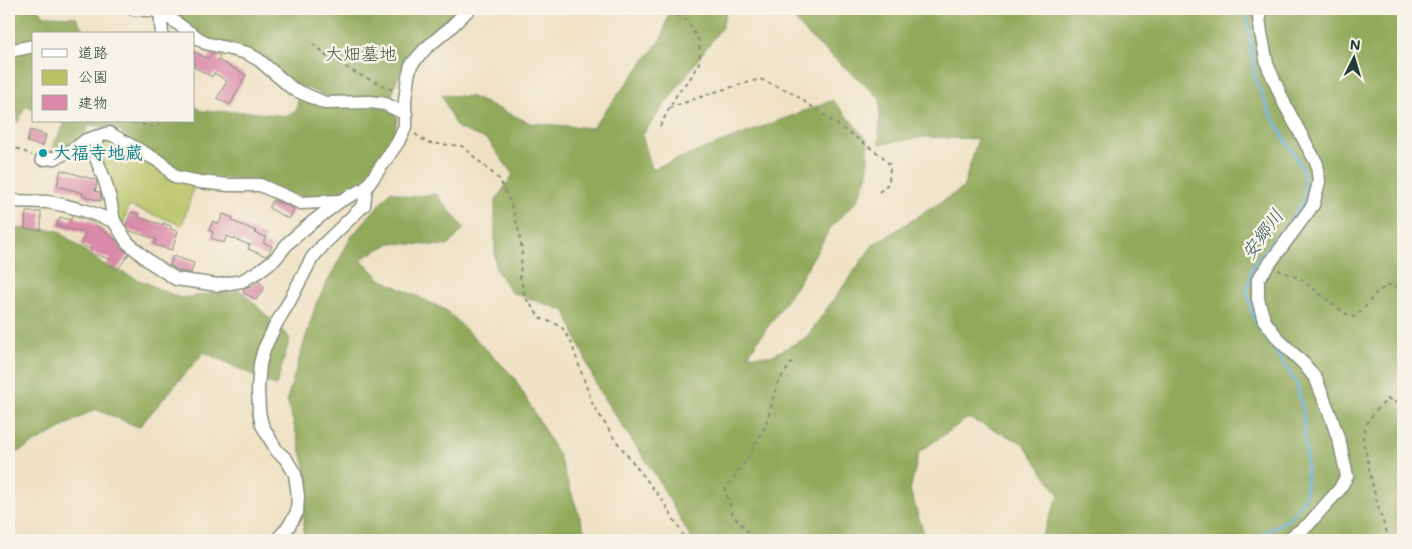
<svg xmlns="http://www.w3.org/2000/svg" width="1412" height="549" font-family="Mali,'Klee One',sans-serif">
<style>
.green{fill:#b7c365;stroke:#6b804c}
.forest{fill:#91a95a;stroke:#587347}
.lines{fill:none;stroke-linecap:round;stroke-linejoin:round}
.stream{stroke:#63addb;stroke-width:3}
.building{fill:#da89a8}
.street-casing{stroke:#878f7c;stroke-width:15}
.path{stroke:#878f7c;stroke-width:2;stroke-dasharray:4 4;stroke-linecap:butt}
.street{stroke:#fff;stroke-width:12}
.culture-dot{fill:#0f9aa8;stroke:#f7f3e8;stroke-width:2}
.labels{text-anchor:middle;stroke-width:5;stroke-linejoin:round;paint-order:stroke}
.park-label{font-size:18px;fill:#3d583e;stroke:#f7f3e8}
.culture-label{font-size:18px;font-weight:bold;fill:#0d838f;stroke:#f7f3e8;text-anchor:start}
.water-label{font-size:19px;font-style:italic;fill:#30595e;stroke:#f7f3e8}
</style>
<rect width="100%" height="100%" fill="#f7f3e8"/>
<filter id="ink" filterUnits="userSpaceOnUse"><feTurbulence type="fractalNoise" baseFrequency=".02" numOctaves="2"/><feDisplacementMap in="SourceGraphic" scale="10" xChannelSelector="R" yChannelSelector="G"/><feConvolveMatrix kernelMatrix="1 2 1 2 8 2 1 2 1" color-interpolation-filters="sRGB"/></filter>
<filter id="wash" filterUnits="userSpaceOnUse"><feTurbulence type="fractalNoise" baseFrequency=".0096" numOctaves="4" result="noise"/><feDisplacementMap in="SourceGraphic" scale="20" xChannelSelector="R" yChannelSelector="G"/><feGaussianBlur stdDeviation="1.12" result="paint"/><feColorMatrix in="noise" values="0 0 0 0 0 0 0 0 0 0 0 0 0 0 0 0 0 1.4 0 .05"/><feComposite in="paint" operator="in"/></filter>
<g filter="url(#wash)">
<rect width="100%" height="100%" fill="#efe1c4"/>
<path class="green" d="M106,135L195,184L182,225L129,206L121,230L106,184L98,140Z"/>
<g class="forest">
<path d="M9,9H39L44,16L76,17L86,34H34V40L15,44L9,47Z"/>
<path d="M162,9H456C440,27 418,42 405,63C398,73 395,85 392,96L394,98V100L360,97L332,98L296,84L204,37Z"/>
<path d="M670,9H727L722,27L642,135L652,169L833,100L868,141V174L857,201L831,227L797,285L748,355L771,356L806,338L873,245L963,188L978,139L926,137L879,144L880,98L808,35L785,9H1403V540H1040L1059,495L1023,443L968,418L919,452L910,490L926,540H692L656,476L599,391L565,311L511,292L495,268V201L513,175L488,140L458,128L453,121L442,95L472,97L530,123L592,128L662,38Z"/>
<path d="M34,48V110L25,106L18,123C17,113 17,101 9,94V55Z"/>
<path d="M298,95L387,108L395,114L397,117L395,131L381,156L368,176L360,184L338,196L311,198L293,195L252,179H230L179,174L147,150L115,128L89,125L84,135L65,148L52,147L65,124L59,121H194V106L202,111L248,112L286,116L297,110Z"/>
<path d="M391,191L409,197L436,194L464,228L448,246L390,243L361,259L382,280L446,310L514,377L559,456L586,536L591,540H303L306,470L287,399L316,304L351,237Z"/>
<path d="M9,228L57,230L101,263L180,298L240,290L290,338L276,386L204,352L139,427L95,409L9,457Z"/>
</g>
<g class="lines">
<path class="stream" d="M1248,9V24L1255,79L1269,111L1303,170L1306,197L1288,224L1264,251L1252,268L1247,291L1254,319L1297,384L1303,411L1307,470L1305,498L1290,518L1253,540"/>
</g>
<g id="blocks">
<g class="building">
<path d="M194,51L208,59L212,53L216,54L220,56L218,60L246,75L230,105L217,98L227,81L214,73L212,77L194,67Z"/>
<path d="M30,130L46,135L43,146L27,142Z"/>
<path d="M61,170L96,180L97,183L95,191L100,192L101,201L82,196L83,193L57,186Z"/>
<path d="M273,200L294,209L289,219L269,208Z"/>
<path d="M26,212H41V230L25,229Z"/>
<path d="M131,212L139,214L138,217L163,225V223L171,226L170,229L178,231L172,250L154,245L156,239L130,231L126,225Z"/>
<path d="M223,214L233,218L232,221L256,231L255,233L266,237L263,243L272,246L269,253L266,256L248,249L250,245L227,236L224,243L211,238L213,232L209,230L213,221L219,224Z"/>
<path d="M72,216L92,222L116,240L121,248L129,254L117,270L107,263L110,259L90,253L91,249L81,245L85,233L57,226L60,217L71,220Z"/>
<path d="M173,256L194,263L191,273L179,271L170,265Z"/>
<path d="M258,281L265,287L256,300L243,292L245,288L250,286L251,287Z"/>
</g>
</g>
</g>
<g filter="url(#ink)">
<use href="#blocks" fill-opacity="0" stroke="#878f7c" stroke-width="1"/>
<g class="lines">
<g class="street-casing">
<g id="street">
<path d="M133,9L160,11L192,34"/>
<path d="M1258,9L1261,33L1267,64L1285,105L1317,164L1319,182L1313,205L1258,279V299L1264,320L1279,340L1304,364L1316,379L1331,417L1340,444L1347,476L1339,490L1320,511L1308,525L1287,540"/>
<path d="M160,11L162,34"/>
<path d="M194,35L205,43L247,53L259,60L293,89L325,103L370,102L385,104L406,114"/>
<path d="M9,51L34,46"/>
<path d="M96,137V158L105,181L110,199L114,221"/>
<path d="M42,159L55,158L76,148L86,140L109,133L162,163L175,177L200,182L229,185H260L301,203L340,201"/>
<path d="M9,201L48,202L63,205L86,211L114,221L127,242L150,262L176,279L218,285L242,281L259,271L275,259L289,242L310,224L340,201L366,188"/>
<path d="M277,540L289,526L297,512L298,496L295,474L286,459L277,451L262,425L259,411L258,388L260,364L264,349L276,324L289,302L312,258L324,244L364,205L366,188L398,142L405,127V101L408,76L411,65L426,48L450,28L469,9"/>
</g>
</g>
<g class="path">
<path d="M345,9H378L393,13L412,14L432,9"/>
<path d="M313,44L320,49L326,56L356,73L395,91"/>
<path d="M9,99L14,105L9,120"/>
<path d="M669,108L718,91L760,79L791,92L882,156L890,165L889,183L877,194"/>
<path d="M126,121L155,127L165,121"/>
<path d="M660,126L677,94L691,77L700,61L699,41L687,20L663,9"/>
<path d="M415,134L428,143L462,146L499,179L510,201L518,228L522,251L520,277L525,297L540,318L561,326L571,342L592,403L614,438L663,501L686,540"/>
<path d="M9,145L32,155"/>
<path d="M1278,270L1301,279L1343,312L1353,317L1363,310L1375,294L1388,285L1403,288"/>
<path d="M750,540L749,533L733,515L725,490L747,459L765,427L778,382L792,362"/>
<path d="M1390,540C1379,514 1372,486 1367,457C1366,451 1363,444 1363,438C1364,422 1377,409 1388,399L1403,406"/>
</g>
<use href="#street" class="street"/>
</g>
</g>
<circle class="culture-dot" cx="43" cy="153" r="5"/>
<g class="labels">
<g class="park-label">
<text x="361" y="60">大畑墓地</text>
</g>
<g class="culture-label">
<text x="53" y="159">大福寺地蔵</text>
</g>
<g class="water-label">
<text transform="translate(1262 234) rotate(-54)" y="7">安郷川</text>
</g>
</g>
<rect width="1412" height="549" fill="none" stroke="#f7f3e8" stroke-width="30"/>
<rect x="32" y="32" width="162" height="90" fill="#f7f3e8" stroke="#a1aaa0"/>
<rect x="42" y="49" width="25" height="8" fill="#ffffff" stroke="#a1aaa0"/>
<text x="78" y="58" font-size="15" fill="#1f3d34">道路</text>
<rect x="42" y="70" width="25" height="15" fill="#b7c365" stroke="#a1aaa0"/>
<text x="78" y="82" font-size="15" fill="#1f3d34">公園</text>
<rect x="42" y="95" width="25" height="15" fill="#da89a8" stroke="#a1aaa0"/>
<text x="78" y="108" font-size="15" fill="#1f3d34">建物</text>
<g transform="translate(1354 58) rotate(5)" stroke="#f7f3e8" stroke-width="4" paint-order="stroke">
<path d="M0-4L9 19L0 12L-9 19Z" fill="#1f3d34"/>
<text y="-8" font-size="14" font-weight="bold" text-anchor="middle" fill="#1f3d34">N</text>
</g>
</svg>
